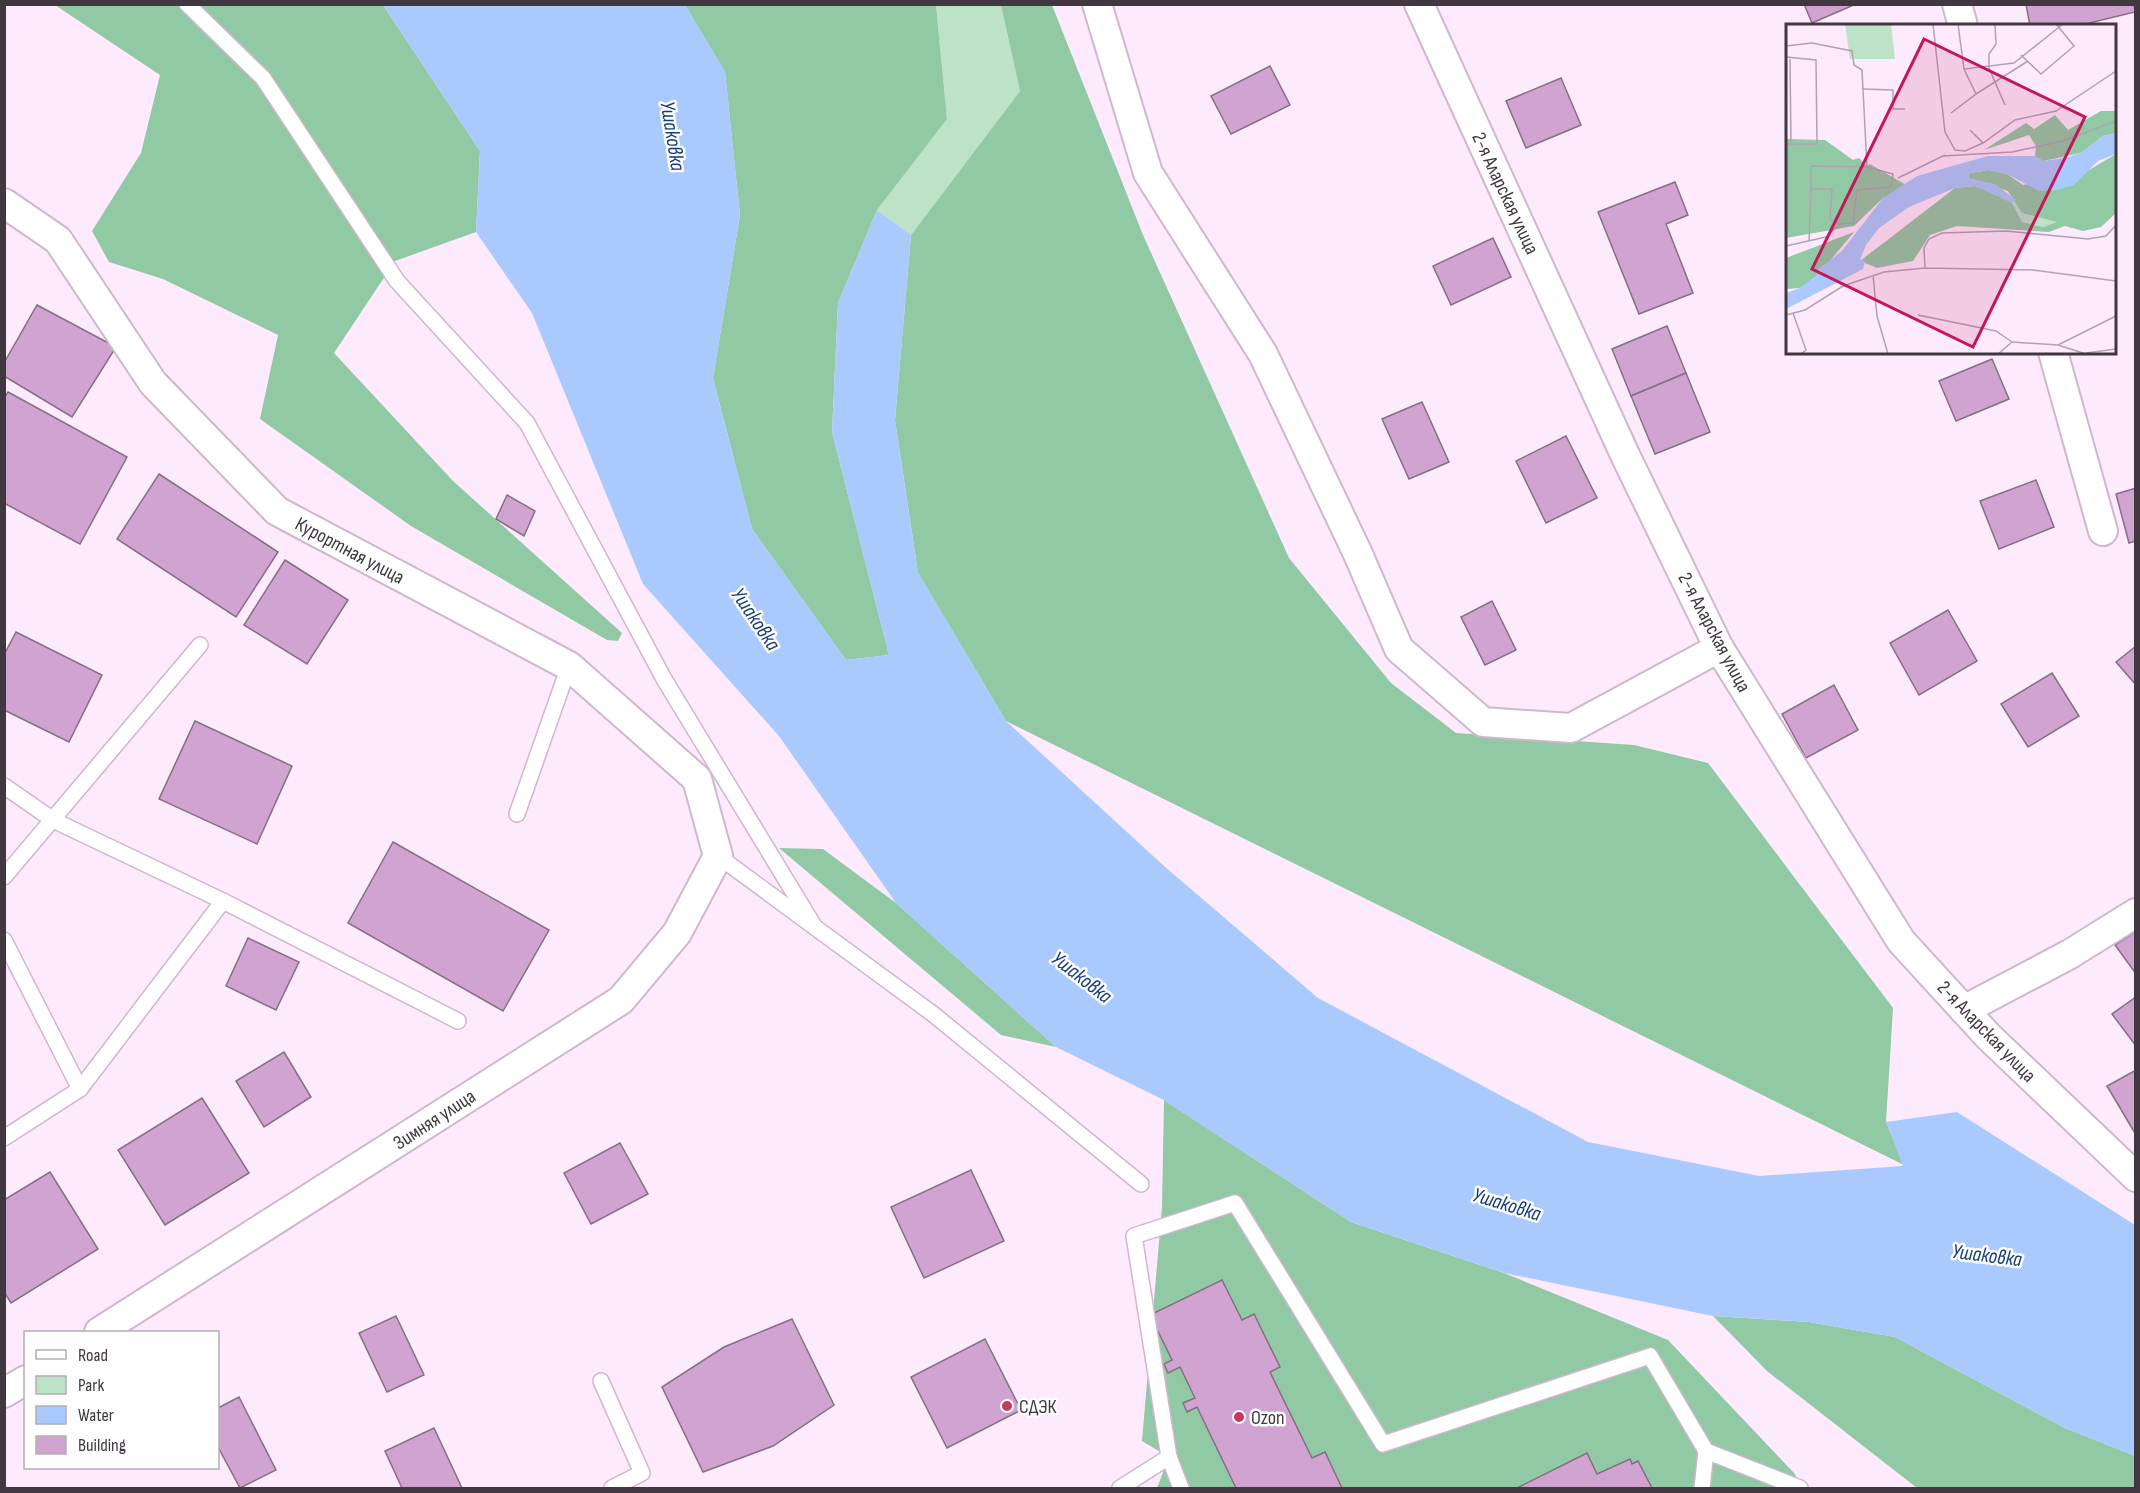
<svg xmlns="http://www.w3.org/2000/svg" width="2140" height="1493" font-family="'Sofia Sans Condensed',sans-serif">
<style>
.green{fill:#bce3c8}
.forest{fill:#90c9a3}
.water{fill:#aacafd}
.building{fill:#d1a3d0;stroke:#846f83;stroke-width:1.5}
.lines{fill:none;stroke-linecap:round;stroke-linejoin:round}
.lane-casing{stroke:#cfb7ce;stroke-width:18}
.street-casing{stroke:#cfb7ce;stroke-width:32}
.lane{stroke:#fff;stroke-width:15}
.street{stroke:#fff;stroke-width:28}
.poi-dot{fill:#c8385a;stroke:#fefefe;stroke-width:2}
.labels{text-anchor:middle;stroke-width:5;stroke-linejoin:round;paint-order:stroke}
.street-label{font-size:20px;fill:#413740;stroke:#fefefe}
.poi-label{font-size:20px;fill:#413740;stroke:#fefefe;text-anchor:start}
.water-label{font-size:21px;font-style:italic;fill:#163c77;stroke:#fefefe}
.inset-road{fill:none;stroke:#b2a2b1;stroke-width:1.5}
.view{fill:#c2185b;fill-opacity:0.15;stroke:#c2185b;stroke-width:3}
.inset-edge{fill:none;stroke:#413740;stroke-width:3}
</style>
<rect width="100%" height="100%" fill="#fdeafc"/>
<path class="green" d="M936,5H1001L1020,91L911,235L877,210L947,119Z"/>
<g class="forest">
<path d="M55,5H383L480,151L476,232L395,261L334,353L453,481L622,633L618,641L607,640L411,526L260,419L278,335L163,279L109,262L92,231L141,153L160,75Z"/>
<path d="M685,5H936L947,119L877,210L838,303L832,432L889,655L846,660L752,529L713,378L740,215L725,72Z"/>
<path d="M1001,5H1052L1143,235L1289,558L1391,683L1456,733L1634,745L1708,763L1893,1008L1886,1122L1904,1165L1006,721L918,573L895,420L911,235L1020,91Z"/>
<path d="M779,848L823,849L896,903L1056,1047L1001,1035Z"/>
<path d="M1164,1100L1351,1222L1504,1273L1668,1340L1794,1473L1803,1488H1157L1169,1457L1142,1441L1162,1207Z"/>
<path d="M1713,1316L1809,1322L1895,1337L2065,1428L2135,1456V1488H1917L1767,1371Z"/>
</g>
<path class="water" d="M383,5H685L725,71L740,215L713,378L752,529L846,660L889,655L832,432L838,303L877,210L911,235L895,420L918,573L1006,721L1164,866L1318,998L1588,1142L1759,1176L1903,1166L1886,1122L1957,1112L2135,1225V1456L2065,1428L1895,1337L1809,1322L1713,1316L1504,1273L1351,1222L1164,1100L1056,1047L896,903L779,736L643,584L532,313L476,232L480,151Z"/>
<g class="building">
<path d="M1804,4H1856L1812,23Z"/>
<path d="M2026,4H2134L2135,12L2077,26H2030Z"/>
<path d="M1270,66L1290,105L1231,134L1211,96Z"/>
<path d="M1561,78L1581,125L1526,148L1506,101Z"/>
<path d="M1675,182L1688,215L1666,224L1693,293L1639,314L1598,212Z"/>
<path d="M1493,238L1511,277L1451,305L1433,266Z"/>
<path d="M37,305L116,347L72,417L4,376V363Z"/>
<path d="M1667,326L1686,373L1631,396L1612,349Z"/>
<path d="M1992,359L2009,399L1956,421L1939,381Z"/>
<path d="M1686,373L1710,432L1655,454L1631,396Z"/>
<path d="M8,392L127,457L80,544L4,503V398Z"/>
<path d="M1422,402L1449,462L1409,479L1382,419Z"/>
<path d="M1566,436L1597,498L1546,523L1516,461Z"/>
<path d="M159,474L278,552L236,617L117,539Z"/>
<path d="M2036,480L2054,527L1999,549L1980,501Z"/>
<path d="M2136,488V541L2129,543L2116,494Z"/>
<path d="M507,495L535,511L524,536L496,519Z"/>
<path d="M285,560L348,600L307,664L244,625Z"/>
<path d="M1492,601L1516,650L1485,665L1461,617Z"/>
<path d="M1948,610L1977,661L1919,695L1890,643Z"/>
<path d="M16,632L102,675L69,742L4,710V655Z"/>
<path d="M2136,646V685L2116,662Z"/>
<path d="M2052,673L2079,716L2028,747L2001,704Z"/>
<path d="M1834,685L1858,730L1806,758L1782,714Z"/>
<path d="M195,721L292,766L257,844L159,799Z"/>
<path d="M393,842L549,930L503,1011L348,923Z"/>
<path d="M2136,931V974L2115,945Z"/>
<path d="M248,938L299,962L276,1010L226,986Z"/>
<path d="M2136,997V1046L2112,1014Z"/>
<path d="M284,1052L311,1097L264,1127L236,1081Z"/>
<path d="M2136,1070V1135L2107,1086Z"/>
<path d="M202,1098L249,1173L165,1225L118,1150Z"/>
<path d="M620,1143L648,1194L591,1224L564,1173Z"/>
<path d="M971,1170L1004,1241L924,1278L891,1207Z"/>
<path d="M50,1172L98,1249L11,1303L4,1292V1200Z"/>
<path d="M1222,1280L1242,1320L1254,1314L1280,1367L1270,1372L1312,1458L1325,1452L1342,1488H1236L1197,1407L1187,1412L1183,1403L1195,1398L1180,1367L1168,1373L1164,1364L1172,1360L1150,1315Z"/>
<path d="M396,1316L424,1375L387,1392L359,1333Z"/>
<path d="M792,1319L834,1405L773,1446L703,1472L662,1387L724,1347Z"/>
<path d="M985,1339L1021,1410L947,1448L911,1377Z"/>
<path d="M239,1397L276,1470L240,1488L218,1447V1408Z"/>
<path d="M434,1428L462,1488H402L385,1451Z"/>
<path d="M1587,1453L1597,1474L1630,1459L1632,1464L1638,1461L1652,1488H1517Z"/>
</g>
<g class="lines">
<g class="lane-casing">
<g id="lane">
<path d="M187,4L263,78L397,281L527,423L664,679L814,926"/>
<path d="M4,786L53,820L223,901"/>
<path d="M517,814L569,666"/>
<path d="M718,856L933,1014L1141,1184"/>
<path d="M4,877L200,645"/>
<path d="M4,940L80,1089L223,901L458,1021"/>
<path d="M4,1138L80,1089"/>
<path d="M601,1381L642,1473L612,1488"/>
<path d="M1706,1451L1800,1488"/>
<path d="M1169,1457L1134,1236L1235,1203L1383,1444L1650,1356L1706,1451L1702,1488"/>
<path d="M1120,1488L1169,1457L1181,1488"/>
</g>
</g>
<g class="street-casing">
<g id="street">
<path d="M1097,4L1148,173L1263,354L1358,554L1399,649L1483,722L1571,728L1719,648"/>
<path d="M1419,4L1626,457L1719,648L1901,941L1988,1036L2136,1177"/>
<path d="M1957,4L1963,26"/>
<path d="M4,203L58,240L153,383L277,511L569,666L697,779L718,856L677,933L621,1000L99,1332"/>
<path d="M2053,352L2103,531"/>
<path d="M1964,1010L2070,954L2136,913"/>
<path d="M4,1393L26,1380"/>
</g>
</g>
<use href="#lane" class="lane"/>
<use href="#street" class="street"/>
</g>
<g class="poi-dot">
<circle cx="1007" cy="1406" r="6"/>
<circle cx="1239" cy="1417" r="6"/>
</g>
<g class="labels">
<g class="street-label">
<text transform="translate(1506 193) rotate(65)" y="7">2-я Аларская улица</text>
<text transform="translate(350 550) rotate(28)" y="7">Курортная улица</text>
<text transform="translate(1715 632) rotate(62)" y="7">2-я Аларская улица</text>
<text transform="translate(1987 1031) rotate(46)" y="7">2-я Аларская улица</text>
<text transform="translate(434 1119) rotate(-33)" y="7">Зимняя улица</text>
</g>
<g class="poi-label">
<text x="1019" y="1413">СДЭК</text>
<text x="1251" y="1424">Ozon</text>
</g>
<g class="water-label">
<text transform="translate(673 136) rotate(81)" y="7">Ушаковка</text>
<text transform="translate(756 619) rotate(56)" y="7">Ушаковка</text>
<text transform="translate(1082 977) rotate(38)" y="7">Ушаковка</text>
<text transform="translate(1507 1204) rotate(17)" y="7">Ушаковка</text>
<text transform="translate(1987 1255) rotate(7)" y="7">Ушаковка</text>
</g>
</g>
<g transform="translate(1786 24)">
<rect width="330" height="330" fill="#fdeafc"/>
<path d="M59,0H105L109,35H64ZM230,176L237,189L272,198L257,203L235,198L226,179Z" fill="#bce3c8"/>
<path d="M315,87H330V109L317,112L295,129L257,137L249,132L250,122L243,111L198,126L240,99L248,105L269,91L282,106ZM0,115L39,116L67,136L73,134L81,142L84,140L120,161L97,174L68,202L0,214ZM330,130V189L315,203L297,207L279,202L263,208L171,202L144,211L127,237L91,244L74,237L169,164L189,162L207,167L226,179L236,198L257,203L271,198L236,189L222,167L182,154L184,149L203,146L221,150L237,161L303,146ZM68,208L32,251L14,264L0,265V234Z" fill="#90c9a3"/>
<path d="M330,109V130L312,137L288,161L271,166L253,167L221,150L203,146L184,149L182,154L209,160L230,176L226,179L189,162L169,164L123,183L93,204L80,221L74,236L79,237L77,245L0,285V269L14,264L31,251L30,247L56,227L97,174L131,152L202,132H249L257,137L279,134L295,129L317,112Z" fill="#aacafd"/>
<path class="inset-road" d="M147,0L159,108L169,126M172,0L178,45M209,0L210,20L203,30V44L219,81M0,22L26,19L66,27L68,41L76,46L81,143L25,142V165H46L44,195L54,200L67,199L71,166L105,163L107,150L81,143M235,31L255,50L288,22L270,0M0,33L30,36L31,120H0M4,35L5,120M76,65L107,66V85H119M190,70L242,37M165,89L190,70L178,45L228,39L277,0M184,106L197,119M169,126L179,127L197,119L229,96L270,87L330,47M157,132L226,128L277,117L330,97M112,154L159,131M23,217L25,165M0,222L40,213L54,200M139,244L138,224L143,215L156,209L220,207L302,215L320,212L330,201M87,251L91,292L102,330M7,289L20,326L15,330M0,291L19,286L57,262L98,248L139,244L247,246L330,257M132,291L210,307L226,318M272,321L300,330M300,329L330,325M212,330L226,318L272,321L330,292"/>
<path class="view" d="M138,15L299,93L187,323L26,245Z"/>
<rect width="330" height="330" class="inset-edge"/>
</g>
<rect width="2140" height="1493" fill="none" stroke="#413740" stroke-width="12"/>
<rect x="24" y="1331" width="195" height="138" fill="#fefefe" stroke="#b2aeb2" stroke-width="1.5"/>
<rect x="36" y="1350" width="30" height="9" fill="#ffffff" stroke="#b2aeb2" stroke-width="1.5"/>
<text x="78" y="1361" font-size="18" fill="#413740">Road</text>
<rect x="36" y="1376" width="30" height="18" fill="#bce3c8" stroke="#b2aeb2" stroke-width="1.5"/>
<text x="78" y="1391" font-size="18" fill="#413740">Park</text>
<rect x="36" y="1406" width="30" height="18" fill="#aacafd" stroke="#b2aeb2" stroke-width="1.5"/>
<text x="78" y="1421" font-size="18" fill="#413740">Water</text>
<rect x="36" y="1436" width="30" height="18" fill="#d1a3d0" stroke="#b2aeb2" stroke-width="1.5"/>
<text x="78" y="1451" font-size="18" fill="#413740">Building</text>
</svg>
